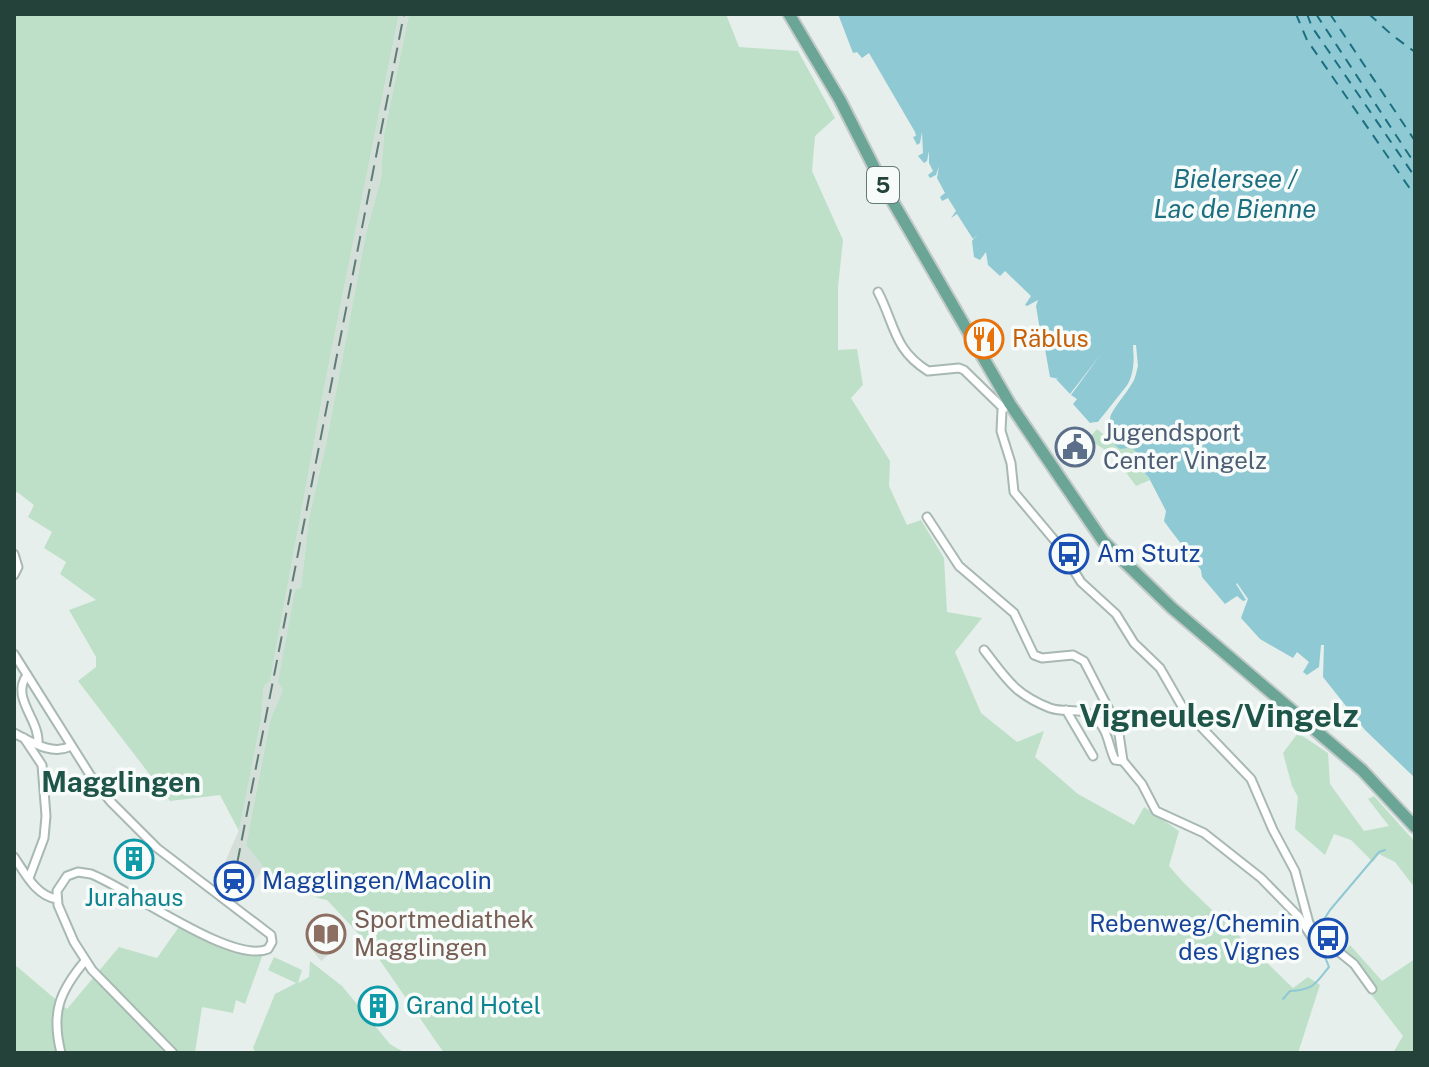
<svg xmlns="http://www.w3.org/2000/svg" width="1429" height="1067" font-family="'Public Sans',sans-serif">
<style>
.built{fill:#d4dfda}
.green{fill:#bfe0c8}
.water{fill:#8ec9d4}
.pier{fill:#e6efeb}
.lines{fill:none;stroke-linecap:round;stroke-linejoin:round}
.stream{stroke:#8ec9d4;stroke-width:2}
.ferry{stroke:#1c6f80;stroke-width:2;stroke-dasharray:10 8;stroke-linecap:butt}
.street-casing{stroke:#a8b8b2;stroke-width:11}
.primary-casing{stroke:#c2cac8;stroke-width:15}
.street{stroke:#fff;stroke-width:7}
.primary{stroke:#6aa596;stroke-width:11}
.rail{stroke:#5f7d75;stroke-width:2;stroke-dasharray:16 8;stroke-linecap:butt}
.labels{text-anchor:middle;stroke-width:7;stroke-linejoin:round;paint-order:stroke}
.shield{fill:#f7fbf9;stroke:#637a73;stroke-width:2}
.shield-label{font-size:22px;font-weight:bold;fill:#24423a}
.food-label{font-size:24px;fill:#c56008;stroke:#f7fbf9;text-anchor:start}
.service-label{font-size:24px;fill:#4e5e75;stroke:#f7fbf9;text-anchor:start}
.transit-label{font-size:24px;fill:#164399;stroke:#f7fbf9;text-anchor:start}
.culture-label{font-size:24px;fill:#0d838f;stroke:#f7fbf9}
.education-label{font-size:24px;fill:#785e54;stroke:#f7fbf9;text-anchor:start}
.water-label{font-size:26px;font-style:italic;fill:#1c6f80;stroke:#f7fbf9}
.quarter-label{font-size:28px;font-weight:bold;fill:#1f5548;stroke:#f7fbf9}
.district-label{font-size:32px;font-weight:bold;fill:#1f5548;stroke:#f7fbf9}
</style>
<rect width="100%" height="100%" fill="#e6efeb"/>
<g class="built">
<path d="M399,14H409L384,134L381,178L366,233L326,444L309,518L301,589L282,697L270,721L246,845L264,868L238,903L215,885L239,830L261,720L264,686L270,681L326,378Z"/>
<path d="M329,927L342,943L321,961L308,945Z"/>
</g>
<g class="green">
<path d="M14,14H399L326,378L270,681L264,686L261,720L239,831L220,795L170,801L78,681L96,667V657L69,610L96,600L60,574L66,562L44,548L52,532L28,517L34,505L17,492L14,495Z"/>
<path d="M409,14H726L739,47L798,51L835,118L815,136L812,171L843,240L838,287V350L857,349L863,385L851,398L890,461L889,486L907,525L921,520L944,558L947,612L982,618L955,652L981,713L1017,742L1044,731L1035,757L1078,794L1134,825L1144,807L1179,831L1169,866L1184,883L1293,988L1308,977L1320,985L1298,1053H444L370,946L327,900C306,897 290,879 268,879L264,868L246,845L270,721L283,690L278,682L295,590L301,588L309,518L326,444L366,233L381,178L384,134Z"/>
<path d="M1097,429L1120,449L1132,448L1138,454L1134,460L1150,480L1136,486L1113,455L1088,439Z"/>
<path d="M1298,733L1328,753L1330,784L1364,831L1389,826L1368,799L1374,796L1415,842V888L1395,862L1379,854L1373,862L1351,840L1334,834L1325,855L1295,829L1298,797L1292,786L1283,753Z"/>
<path d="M181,924L230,944L264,951L245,1004L236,1000L233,1013L202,1007L195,1053H14V964L67,1009L119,947L157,958Z"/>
<path d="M1350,945L1382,981L1415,959V1053H1393L1403,1036L1344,959L1345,951Z"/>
<path d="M274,957L302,970L298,983L309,977L310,961L342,986L390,1044L405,1053H256L253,1048L275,994L296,983L268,970Z"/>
</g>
<path class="water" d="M838,14H1415V778L1365,730L1323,677L1324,645H1321L1319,667L1307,675L1303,672L1309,662L1297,652L1293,658L1260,639L1241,618L1248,599L1237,583L1236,584L1246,600L1243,601L1237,596L1225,604L1202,577L1201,570L1169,528L1164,521L1166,511L1149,478L1133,460L1138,454L1132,448L1120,449C1088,424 1126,401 1135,377C1139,366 1136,357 1133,345C1137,386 1122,392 1098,422L1090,423L1073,404L1077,399L1071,395L1101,354L1070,394L1056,379H1059L1050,377L1045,349H1043L1036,306L1038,300L1027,306L1025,305L1031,296L1005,271L1000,276L988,265L986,252L980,260L974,257L972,241L978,234L973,239L957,214L951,218L956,211L948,198L942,201L940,197L945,193L937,178L939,166L936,175L930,178L928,175L933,171L929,163V151L927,161L924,163L918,156L923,153L922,132L920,143L917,145L913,137L916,136L915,132L869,53L862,58L857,52L853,53Z"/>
<path class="pier" d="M1133,345H1136L1138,366L1134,380L1111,412L1109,427L1111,442L1106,437L1105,419L1099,426L1094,427L1090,423L1098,422L1132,379L1135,367Z"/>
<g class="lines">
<g class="stream">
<path d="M1318,929L1330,910L1379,852L1385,850"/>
<path d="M1283,999L1290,991C1314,990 1315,984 1329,967L1325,957"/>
</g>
<g class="ferry">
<path d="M1296,14L1307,40L1415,196"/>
<path d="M1307,14L1312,27L1415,177"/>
<path d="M1316,14L1415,164"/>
<path d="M1330,14L1415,141"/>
<path d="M1369,14L1392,35L1415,52"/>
</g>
<g class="street-casing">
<g id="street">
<path d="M878,292C895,324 893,349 928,371L959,368L964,370L1003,408"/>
<path d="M1010,404L1002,410L1001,431L1011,463L1014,492L1056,542L1081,582L1116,614L1134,643L1160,668L1183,708L1251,779L1273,830L1295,871L1309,923L1318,935L1354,964L1372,989"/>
<path d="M927,517L959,566L1014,613L1034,655L1042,658L1073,655L1084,661L1118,727L1123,761L1142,784L1156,811L1204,833L1261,878L1299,917L1318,947L1325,948L1328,943"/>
<path d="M14,554L18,567L14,575"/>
<path d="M984,650C1006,678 1014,694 1050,708C1067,714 1083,705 1097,720C1109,732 1108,746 1115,760L1123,761"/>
<path d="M14,654L92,778L111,802L157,848L271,935L272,942L268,949C232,965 128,888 91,874L78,872L67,876L57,891L58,905L74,942L92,970L173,1053"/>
<path d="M27,675C10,698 40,719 38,744"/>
<path d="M1066,710L1093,756"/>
<path d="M14,733C32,742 52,756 71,746"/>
<path d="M24,738L42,765L46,816L44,838L29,878"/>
<path d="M14,857C25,873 36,896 57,899"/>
<path d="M61,1053C51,1013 59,992 85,961"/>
</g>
</g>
<g class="primary-casing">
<path id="primary" d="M789,14L840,100L882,183L1010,404L1103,541L1172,608L1362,770L1415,827"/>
</g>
<use href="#street" class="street"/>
<use href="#primary" class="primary"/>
<path class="rail" d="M237,864L404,14"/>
</g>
<defs>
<g id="restaurant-ring" transform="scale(2)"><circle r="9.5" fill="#f7fbf9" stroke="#e8710a" stroke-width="1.5"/><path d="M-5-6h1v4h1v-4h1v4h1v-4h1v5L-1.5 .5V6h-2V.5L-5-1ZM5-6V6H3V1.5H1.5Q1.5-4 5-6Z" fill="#e8710a"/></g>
<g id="civic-ring" transform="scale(2)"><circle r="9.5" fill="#f7fbf9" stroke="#5c6f8a" stroke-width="1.5"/><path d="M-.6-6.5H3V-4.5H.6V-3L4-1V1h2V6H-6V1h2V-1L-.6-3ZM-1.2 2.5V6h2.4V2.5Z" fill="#5c6f8a"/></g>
<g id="bus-ring" transform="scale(2)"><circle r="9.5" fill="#f7fbf9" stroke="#1a4fb4" stroke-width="1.5"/><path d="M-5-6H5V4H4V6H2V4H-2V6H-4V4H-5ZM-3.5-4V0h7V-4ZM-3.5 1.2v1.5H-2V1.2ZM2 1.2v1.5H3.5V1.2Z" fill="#1a4fb4"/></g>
<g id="building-ring" transform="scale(2)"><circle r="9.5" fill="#f7fbf9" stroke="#0f9aa8" stroke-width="1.5"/><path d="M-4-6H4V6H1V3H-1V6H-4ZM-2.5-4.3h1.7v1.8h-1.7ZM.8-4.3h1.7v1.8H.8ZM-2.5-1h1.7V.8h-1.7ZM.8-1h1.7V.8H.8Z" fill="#0f9aa8"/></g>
<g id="station-ring" transform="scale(2)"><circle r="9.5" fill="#f7fbf9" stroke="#1a4fb4" stroke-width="1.5"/><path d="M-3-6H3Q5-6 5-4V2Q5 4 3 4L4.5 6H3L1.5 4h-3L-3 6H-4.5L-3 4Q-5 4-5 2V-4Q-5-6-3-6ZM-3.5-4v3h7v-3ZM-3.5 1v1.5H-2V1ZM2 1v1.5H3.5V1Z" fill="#1a4fb4"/></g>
<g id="library-ring" transform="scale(2)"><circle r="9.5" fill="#f7fbf9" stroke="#8d6e63" stroke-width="1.5"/><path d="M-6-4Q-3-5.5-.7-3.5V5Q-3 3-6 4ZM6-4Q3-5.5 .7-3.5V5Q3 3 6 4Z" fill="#8d6e63"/></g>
</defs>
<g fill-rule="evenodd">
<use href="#restaurant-ring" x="984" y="339"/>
<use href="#civic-ring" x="1075" y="447"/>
<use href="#bus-ring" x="1069" y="554"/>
<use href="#building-ring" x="134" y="859"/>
<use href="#station-ring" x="234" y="881"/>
<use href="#library-ring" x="326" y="934"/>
<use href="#bus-ring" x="1328" y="938"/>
<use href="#building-ring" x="378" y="1006"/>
</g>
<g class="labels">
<rect class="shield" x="867" y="167" width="32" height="36" rx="6"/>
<g class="shield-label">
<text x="883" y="193">5</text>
</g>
<g class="food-label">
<text x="1012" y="347">Räblus</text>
</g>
<g class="service-label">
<text x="1103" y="441">Jugendsport<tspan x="1103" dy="28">Center Vingelz</tspan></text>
</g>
<g class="transit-label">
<text x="1097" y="562">Am Stutz</text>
<text x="262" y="889">Magglingen/Macolin</text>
<text x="1300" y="932" text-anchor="end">Rebenweg/Chemin<tspan x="1300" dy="28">des Vignes</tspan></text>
</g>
<g class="culture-label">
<text x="134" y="906">Jurahaus</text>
<text x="406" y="1014" text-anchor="start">Grand Hotel</text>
</g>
<g class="education-label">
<text x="354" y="928">Sportmediathek<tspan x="354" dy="28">Magglingen</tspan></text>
</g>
<g class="water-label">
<text x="1235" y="188">Bielersee /<tspan x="1235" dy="30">Lac de Bienne</tspan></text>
</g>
<g class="quarter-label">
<text x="121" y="792">Magglingen</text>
</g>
<g class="district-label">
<text x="1219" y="727">Vigneules/Vingelz</text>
</g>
</g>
<rect width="1429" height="1067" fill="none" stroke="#24423a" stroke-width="32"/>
</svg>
